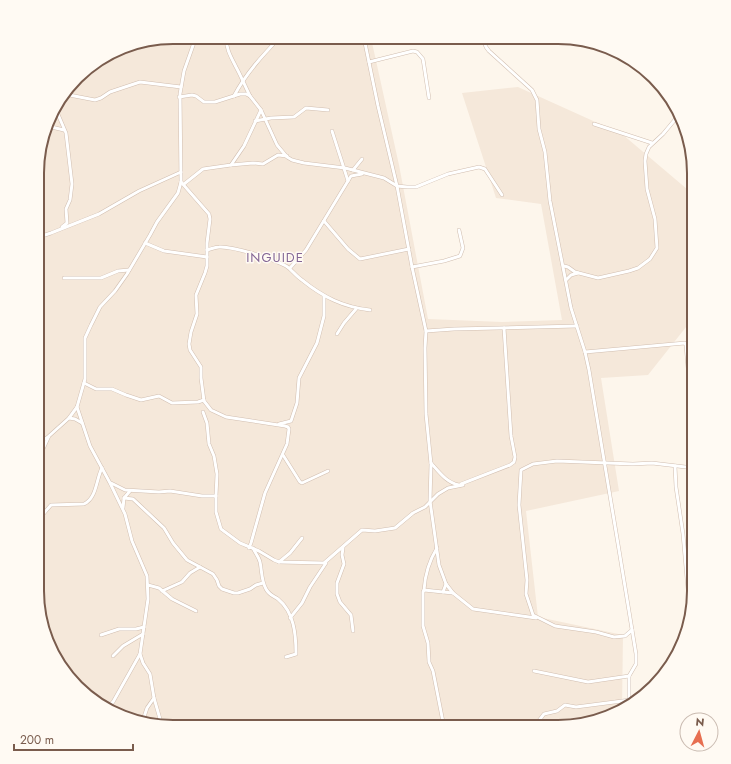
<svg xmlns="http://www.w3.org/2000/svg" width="731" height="764" font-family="Jost,sans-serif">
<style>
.residential{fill:#f5e8da}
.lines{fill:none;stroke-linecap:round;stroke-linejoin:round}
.street-casing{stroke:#d1beb0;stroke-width:4}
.street{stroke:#fff;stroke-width:3}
.labels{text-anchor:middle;stroke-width:3;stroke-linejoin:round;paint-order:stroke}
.neighbourhood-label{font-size:13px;letter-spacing:1px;fill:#846695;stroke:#fffaf3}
.rim{fill:none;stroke:#7a5c4d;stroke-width:2}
</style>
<rect width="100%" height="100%" fill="#fdf6ec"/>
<path class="residential" d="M173,37L371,38L399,165L428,319L502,322L562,320L541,204L496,198L462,93L518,87L622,134L694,195V317L648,375L601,378L619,491L526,511L538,617L623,635L622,708L567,727H164L105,709L60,667L37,600L40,146L55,105L83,70L129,44Z"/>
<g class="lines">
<g class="street-casing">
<g id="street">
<path d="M226,37C226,49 231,57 236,67C241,76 245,86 250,96"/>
<path d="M364,38L378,106L397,186L412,267L426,331L454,329L577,326"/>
<path d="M482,38L486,47L489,51L532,90L537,100L539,129L545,152L550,201L571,308L585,352L589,370L619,550L636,654V664L629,676V706"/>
<path d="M369,62L413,51L417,52L423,59L429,98"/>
<path d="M64,94L95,100L101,98L110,92L140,82L181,87"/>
<path d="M234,96C246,73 263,55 280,37"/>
<path d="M179,97L192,95L196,96L204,102H215L240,94H246L250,96L261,110L277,145L287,157L292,160L304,163L345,168L384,178L397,186L407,187H416L448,174L479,167L485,169L502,195"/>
<path d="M57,103V112L66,133L72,184L70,200L66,209L67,223L62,227"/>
<path d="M255,121L271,118L294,117L306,108L328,110"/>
<path d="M594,124L652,143"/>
<path d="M47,126L64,130"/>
<path d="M332,131L348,181"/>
<path d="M231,165L253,163L263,164L278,155L287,156"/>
<path d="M353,170L362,159"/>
<path d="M181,182L209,214L210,219L207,243V266L205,273L196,295L197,314L191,332L189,344L190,350L201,367V378L204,401L211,410L226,417L285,426L288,427L289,429L287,444L265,493L251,543L249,548"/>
<path d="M184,184L203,169L231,165L244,146L261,110"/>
<path d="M324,221L348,249L360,259L409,249"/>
<path d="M39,237L51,233L99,214L139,191L181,172"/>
<path d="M145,243L164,251L207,257"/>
<path d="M207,250C211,249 215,247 219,247C233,246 273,259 286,266C291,269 296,276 302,280C323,297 343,307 370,310"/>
<path d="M564,266L568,267L575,272L598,278L629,271L638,268L650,259L657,248L655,219L647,189L645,161L646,154L649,147L663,134L678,116"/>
<path d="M412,267L444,261L460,256L463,248L459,230"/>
<path d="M290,268L306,250L351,176L362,174"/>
<path d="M64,278H101L118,271L129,270"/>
<path d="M566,280L571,275L578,273"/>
<path d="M426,331L425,348L426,414L431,464L430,501L439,565L446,584L443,592L424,590L423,592V626L428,643L429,662L433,671L444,727"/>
<path d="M337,334L344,323L356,309"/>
<path d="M585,352L685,343L686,345L692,415"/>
<path d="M84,383L96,389H112L126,395L141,400L159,396L172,403L198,402L204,400"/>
<path d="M69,418L75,419L82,423"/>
<path d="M279,424L291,421L297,403L299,378L317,343L324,316V296"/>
<path d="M38,444L48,437"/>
<path d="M283,455L300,482L302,483L328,471"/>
<path d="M38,460L49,436L69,418L77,407"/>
<path d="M431,463C439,472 447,483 459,485"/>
<path d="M675,466L676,487L683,534L690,612"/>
<path d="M111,483L125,490L159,492L170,491L202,496H216L217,474L214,456L209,444L207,423L203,412"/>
<path d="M461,484L510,465L514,462L515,457L511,436L504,328"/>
<path d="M216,496V512L221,529L240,543L259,551L274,560L279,562L324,563L362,530L375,531L395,528L413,513L425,507L438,494L448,488L463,485"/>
<path d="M124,498L133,499L164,528L173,543L187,560L213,574L217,580L219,586L222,589L234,593H238L250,589L256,585L263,583"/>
<path d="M123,508L124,498L130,491"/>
<path d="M38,520L51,505L84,504C97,498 96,479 102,468"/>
<path d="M253,548C255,553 259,557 260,562C262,571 261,580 266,589C269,595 274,596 278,599C294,612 296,634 296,654L286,657"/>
<path d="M343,548L342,555L344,564L337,583V594L340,602L351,615L353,631"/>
<path d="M38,549L39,542L38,534"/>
<path d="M279,562L290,553L302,538"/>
<path d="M446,584L453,593L473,609L536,618"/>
<path d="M148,585L159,588L172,599L196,611"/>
<path d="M424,590C425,574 429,561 437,548"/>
<path d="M162,591L182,582L190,573L200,567"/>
<path d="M443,592L453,593"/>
<path d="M290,618L302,603L310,587L326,563"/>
<path d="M632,630L625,636L614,637L596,632L555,626L533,615L526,594L527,580L519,505L521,470L533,464L557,461L633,464L652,463L694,468"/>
<path d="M101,635L119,629H136L144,627"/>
<path d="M113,656L123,646L143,634"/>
<path d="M534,671L588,682L629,676"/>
<path d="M154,698L162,726"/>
<path d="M105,709L113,702L140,654"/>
<path d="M143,720L147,708L154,698L150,674L143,663L140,654L148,599L147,576L132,541L125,514L110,483L90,446L77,407L85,379V338L91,325L100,307L115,291L127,274L150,235L157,222L178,193L181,182L180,94L184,71L196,37"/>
<path d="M534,727L544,714L557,711L565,705L576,707L630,700"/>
</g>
</g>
<use href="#street" class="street"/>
</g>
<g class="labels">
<g class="neighbourhood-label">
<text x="275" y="262">INGUIDE</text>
</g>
</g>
<path d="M0 0H731V764H0ZM173 44H558A129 129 0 0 1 687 173V591A129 129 0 0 1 558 720H173A129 129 0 0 1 44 591V173A129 129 0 0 1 173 44Z" fill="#fffaf3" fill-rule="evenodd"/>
<path class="rim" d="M173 44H558A129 129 0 0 1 687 173V591A129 129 0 0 1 558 720H173A129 129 0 0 1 44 591V173A129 129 0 0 1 173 44Z"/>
<g transform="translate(699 732) rotate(6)"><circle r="19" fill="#fffaf3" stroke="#cabbb1"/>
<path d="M0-3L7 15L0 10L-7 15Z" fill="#e76f51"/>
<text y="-6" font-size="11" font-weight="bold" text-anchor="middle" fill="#7a5c4d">N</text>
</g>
<path d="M14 744v6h119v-6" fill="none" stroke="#7a5c4d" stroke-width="2"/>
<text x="20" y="744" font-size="12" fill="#7a5c4d" stroke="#fffaf3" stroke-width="3" paint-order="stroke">200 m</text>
</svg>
